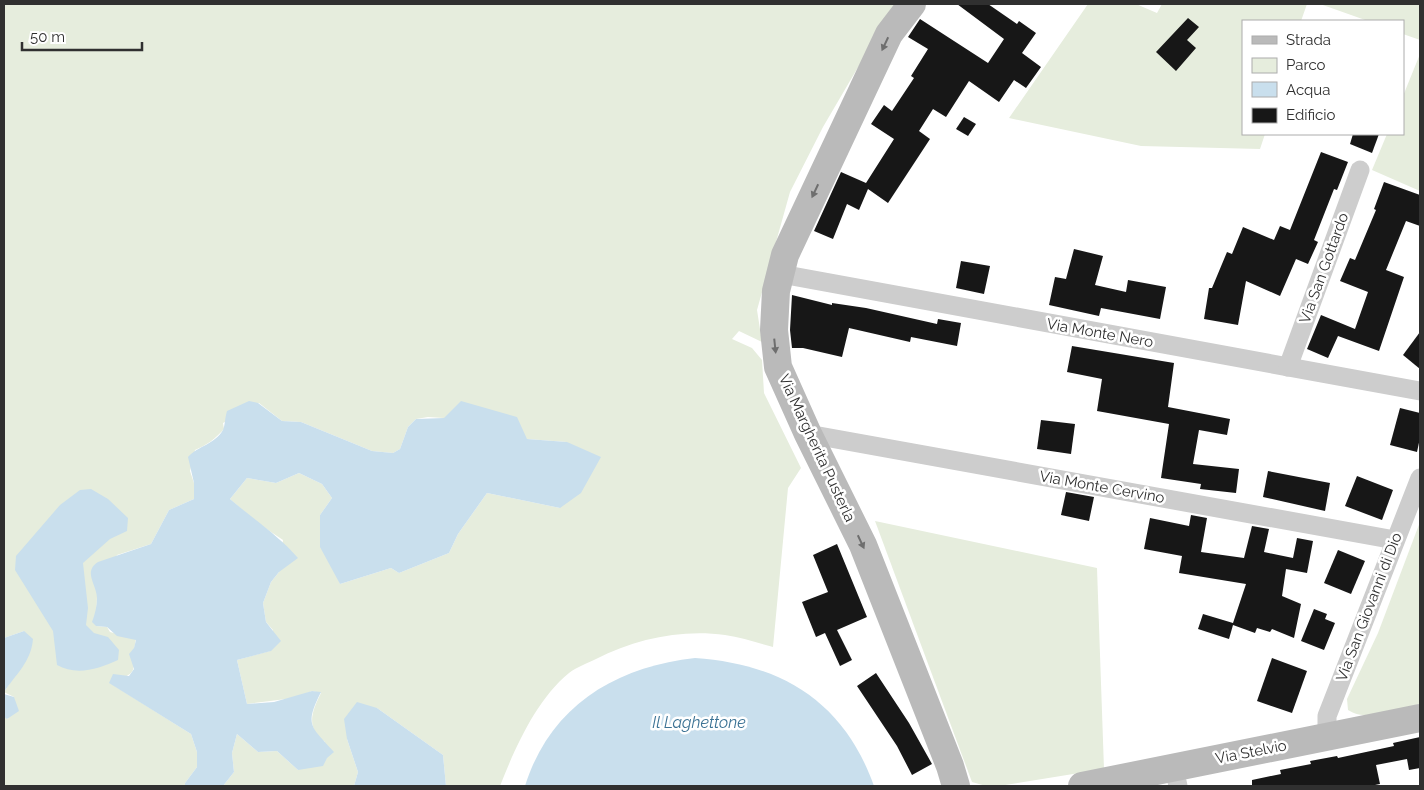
<svg xmlns="http://www.w3.org/2000/svg" width="1424" height="790" font-family="Raleway,sans-serif">
<style>
.green{fill:#e6eddd}
.water{fill:#c9dfed}
.building{fill:#171717}
.lines{fill:none;stroke-linecap:round;stroke-linejoin:round}
.street{stroke:#cdcdcd;stroke-width:19}
.secondary{stroke:#bababa;stroke-width:28}
.oneway{fill:#6e6e6e}
.labels{text-anchor:middle;stroke-width:5;stroke-linejoin:round;paint-order:stroke}
.street-label{font-size:15px;fill:#303030;stroke:#fff}
.water-label{font-size:16px;font-style:italic;fill:#3b7294;stroke:#fff}
</style>
<rect width="100%" height="100%" fill="#fff"/>
<g class="green">
<path d="M4,4H895L823,127L790,192L757,310L762,342L739,331L732,339L752,348L762,360L764,393L801,468L788,488L773,647C758,643 741,637 725,635C681,629 635,639 596,659C588,663 577,667 569,673C536,700 515,748 500,786H446L443,755L377,708L347,739L358,772L354,786H223L234,772L232,753L237,734L258,752L277,751L298,770L325,742C305,728 312,711 321,693L312,691L294,698L247,704L237,660L270,651L273,630L266,622L263,603L271,582L279,572L283,540L256,522L230,499L247,478L276,483L299,473L322,484L332,498L320,515L340,584L391,568L399,573L449,553L458,534L487,493L560,508L567,442L527,439L444,418L428,417L416,419L408,427L400,449L393,453L372,451L301,422L282,421L259,403L223,423L224,429C215,439 207,445 195,450L190,471L194,483V499L169,510L151,544L117,555L97,596L96,626L107,627L110,632L136,639C129,670 145,671 110,683L191,734L197,752V767L185,783V786H4V717L8,719L14,697L4,692L12,680L24,631L4,638Z"/>
<path d="M1088,4H1136L1157,13L1162,4H1307L1301,21H1243V134H1265L1260,149L1141,146L1009,118Z"/>
<path d="M1320,4H1420V40L1403,34V21H1368Z"/>
<path d="M1420,54V191L1372,170L1387,134H1403V96Z"/>
<path d="M875,521L1097,568L1104,769L999,786H986L972,782Z"/>
<path d="M1420,522V704C1399,709 1368,723 1348,710L1347,699L1378,633Z"/>
</g>
<g class="water">
<path d="M249,401L258,403L282,421L301,422L372,451L393,453L400,449L408,427L416,419L444,418L461,401L517,417L527,439L567,442L601,457L581,493L560,508L487,493L458,534L449,553L399,573L391,568L340,584L320,547V515L332,498L322,484L299,473L276,483L247,478L230,499C253,519 278,535 298,558L279,572L271,582L263,603L266,622L281,641L271,651L237,660L247,704L274,702L312,691L321,692C304,726 311,726 334,752L327,758L323,766L298,770L277,751L258,752L237,734L232,753L234,772L223,786H185V783L197,767V752L191,734L109,683L113,674L129,676L134,669L129,654L134,648L136,640L117,636L107,627L96,626L92,622C95,614 97,606 97,598C96,583 83,572 98,562L151,544L169,510L194,499V483L188,457C198,446 215,444 223,430C225,426 225,417 227,411Z"/>
<path d="M91,489L108,499L128,518L127,531L110,539L83,563L88,608L86,625L94,633L108,637L119,650L118,660C99,669 76,676 57,665L53,631L15,570L16,556L60,505L80,490Z"/>
<path d="M24,631L33,639C31,662 16,674 4,692V638Z"/>
<path d="M695,658C782,664 844,702 874,786H525C550,706 615,667 695,658Z"/>
<path d="M4,694L14,697L19,711L7,719L4,717Z"/>
<path d="M357,702L377,708L443,755L446,786H354L358,772L347,739L344,719Z"/>
</g>
<g class="building">
<path d="M957,4H988L1017,24L1019,21L1036,33L1022,53L1041,67L1026,88L1014,80L999,102L969,81L946,117L933,109L919,131L930,139L888,203L868,189L859,210L847,204L833,239L814,231L841,172L866,183L894,139L871,124L884,105L892,111L914,78L911,76L928,49L908,37L920,19L988,63L1004,39Z"/>
<path d="M1188,18L1199,27L1187,40L1196,48L1176,71L1156,52Z"/>
<path d="M964,117L976,124L968,136L956,129Z"/>
<path d="M1353,134H1379L1372,153L1350,144Z"/>
<path d="M1321,152L1348,162L1337,190L1334,189L1314,240L1318,242L1308,264L1296,259L1280,296L1246,281L1238,325L1204,319L1209,288H1212L1227,252L1232,254L1243,227L1274,240L1280,226L1290,230Z"/>
<path d="M1384,182L1420,195V226L1406,221L1386,270L1404,277L1379,351L1338,336L1328,358L1307,349L1321,315L1355,329L1368,292L1340,281L1350,258L1355,260L1376,210L1374,209Z"/>
<path d="M1074,249L1103,256L1095,285L1126,292L1128,280L1166,287L1160,319L1101,308L1099,316L1049,305L1055,277L1066,279Z"/>
<path d="M961,261L990,266L984,294L956,288Z"/>
<path d="M792,295L832,305V303L866,308L937,324L938,319L961,323L957,346L911,337L910,342L849,328L842,357L803,348H792L790,330Z"/>
<path d="M1420,332V369L1403,355Z"/>
<path d="M1072,346L1174,363L1168,407L1230,419L1227,435L1199,430L1193,464L1239,469L1236,493L1200,489L1201,484L1161,478L1169,424L1097,411L1102,379L1067,372Z"/>
<path d="M1400,408L1420,413V438L1417,452L1390,445Z"/>
<path d="M1041,420L1075,424L1071,454L1037,449Z"/>
<path d="M1268,471L1330,483L1325,511L1263,497Z"/>
<path d="M1357,476L1393,490L1382,520L1345,506Z"/>
<path d="M1066,492L1094,497L1089,521L1061,515Z"/>
<path d="M1191,515L1207,518L1201,552L1244,558L1252,526L1269,529L1264,552L1293,558L1297,538L1313,541L1307,573L1286,569L1282,596L1301,604L1294,638L1272,629L1270,632L1257,628L1255,633L1233,625L1229,639L1198,629L1203,614L1233,623L1246,584L1179,573L1182,556L1144,549L1150,518L1189,526Z"/>
<path d="M837,544L867,617L837,630L852,660L840,666L825,633L816,637L802,602L828,592L813,555Z"/>
<path d="M1338,550L1365,561L1351,594L1324,583Z"/>
<path d="M1314,609L1327,614L1325,619L1335,623L1324,650L1301,641Z"/>
<path d="M1272,658L1307,671L1292,713L1257,701Z"/>
<path d="M876,673L909,723L932,764L912,775L897,746L857,686Z"/>
<path d="M1420,737V768L1409,770L1407,759L1376,765L1380,784L1370,786H1252V780L1281,774L1280,770L1311,764L1310,761L1337,756L1338,758L1394,746L1393,743Z"/>
</g>
<g class="lines">
<g class="street">
<path d="M781,274L1420,391"/>
<path d="M1288,367L1360,170"/>
<path d="M808,434L1395,540"/>
<path d="M1327,737V716L1420,478"/>
<path d="M1174,768L1178,786"/>
</g>
<g class="secondary">
<path d="M912,4L889,34L785,255L776,291L774,330L778,367L808,434L863,545L950,766L956,786"/>
<path d="M1082,786L1420,718"/>
</g>
</g>
<defs><path id="oneway-solid" d="M-6-.8H1V-3.2L6.5 0L1 3.2V.8H-6Z" transform="scale(1.25)"/></defs>
<g class="oneway">
<use href="#oneway-solid" transform="translate(885 44) rotate(115)"/>
<use href="#oneway-solid" transform="translate(815 191) rotate(115)"/>
<use href="#oneway-solid" transform="translate(775 346) rotate(84)"/>
<use href="#oneway-solid" transform="translate(861 542) rotate(65)"/>
</g>
<g class="labels">
<g class="street-label">
<text transform="translate(1324 268) rotate(-70)" y="5">Via San Gottardo</text>
<text transform="translate(1100 333) rotate(10)" y="5">Via Monte Nero</text>
<text transform="translate(817 448) rotate(65)" y="5">Via Margherita Pusterla</text>
<text transform="translate(1102 487) rotate(10)" y="5">Via Monte Cervino</text>
<text transform="translate(1369 607) rotate(-69)" y="5">Via San Giovanni di Dio</text>
<text transform="translate(1251 752) rotate(-11)" y="5">Via Stelvio</text>
</g>
<g class="water-label">
<text x="699" y="728">Il Laghettone</text>
</g>
</g>
<rect width="1424" height="790" fill="none" stroke="#303030" stroke-width="10"/>
<rect x="1242" y="20" width="162" height="115" fill="#ffffff" stroke="#acacac"/>
<rect x="1252" y="36" width="25" height="8" fill="#bababa" stroke="#acacac"/>
<text x="1286" y="45" font-size="15" fill="#303030">Strada</text>
<rect x="1252" y="58" width="25" height="15" fill="#e6eddd" stroke="#acacac"/>
<text x="1286" y="70" font-size="15" fill="#303030">Parco</text>
<rect x="1252" y="82" width="25" height="15" fill="#c9dfed" stroke="#acacac"/>
<text x="1286" y="95" font-size="15" fill="#303030">Acqua</text>
<rect x="1252" y="108" width="25" height="15" fill="#171717" stroke="#acacac"/>
<text x="1286" y="120" font-size="15" fill="#303030">Edificio</text>
<path d="M22 42v8h120v-8" fill="none" stroke="#303030" stroke-width="2.5"/>
<text x="30" y="42" font-size="15" fill="#303030" stroke="#ffffff" stroke-width="4" paint-order="stroke">50 m</text>
</svg>
